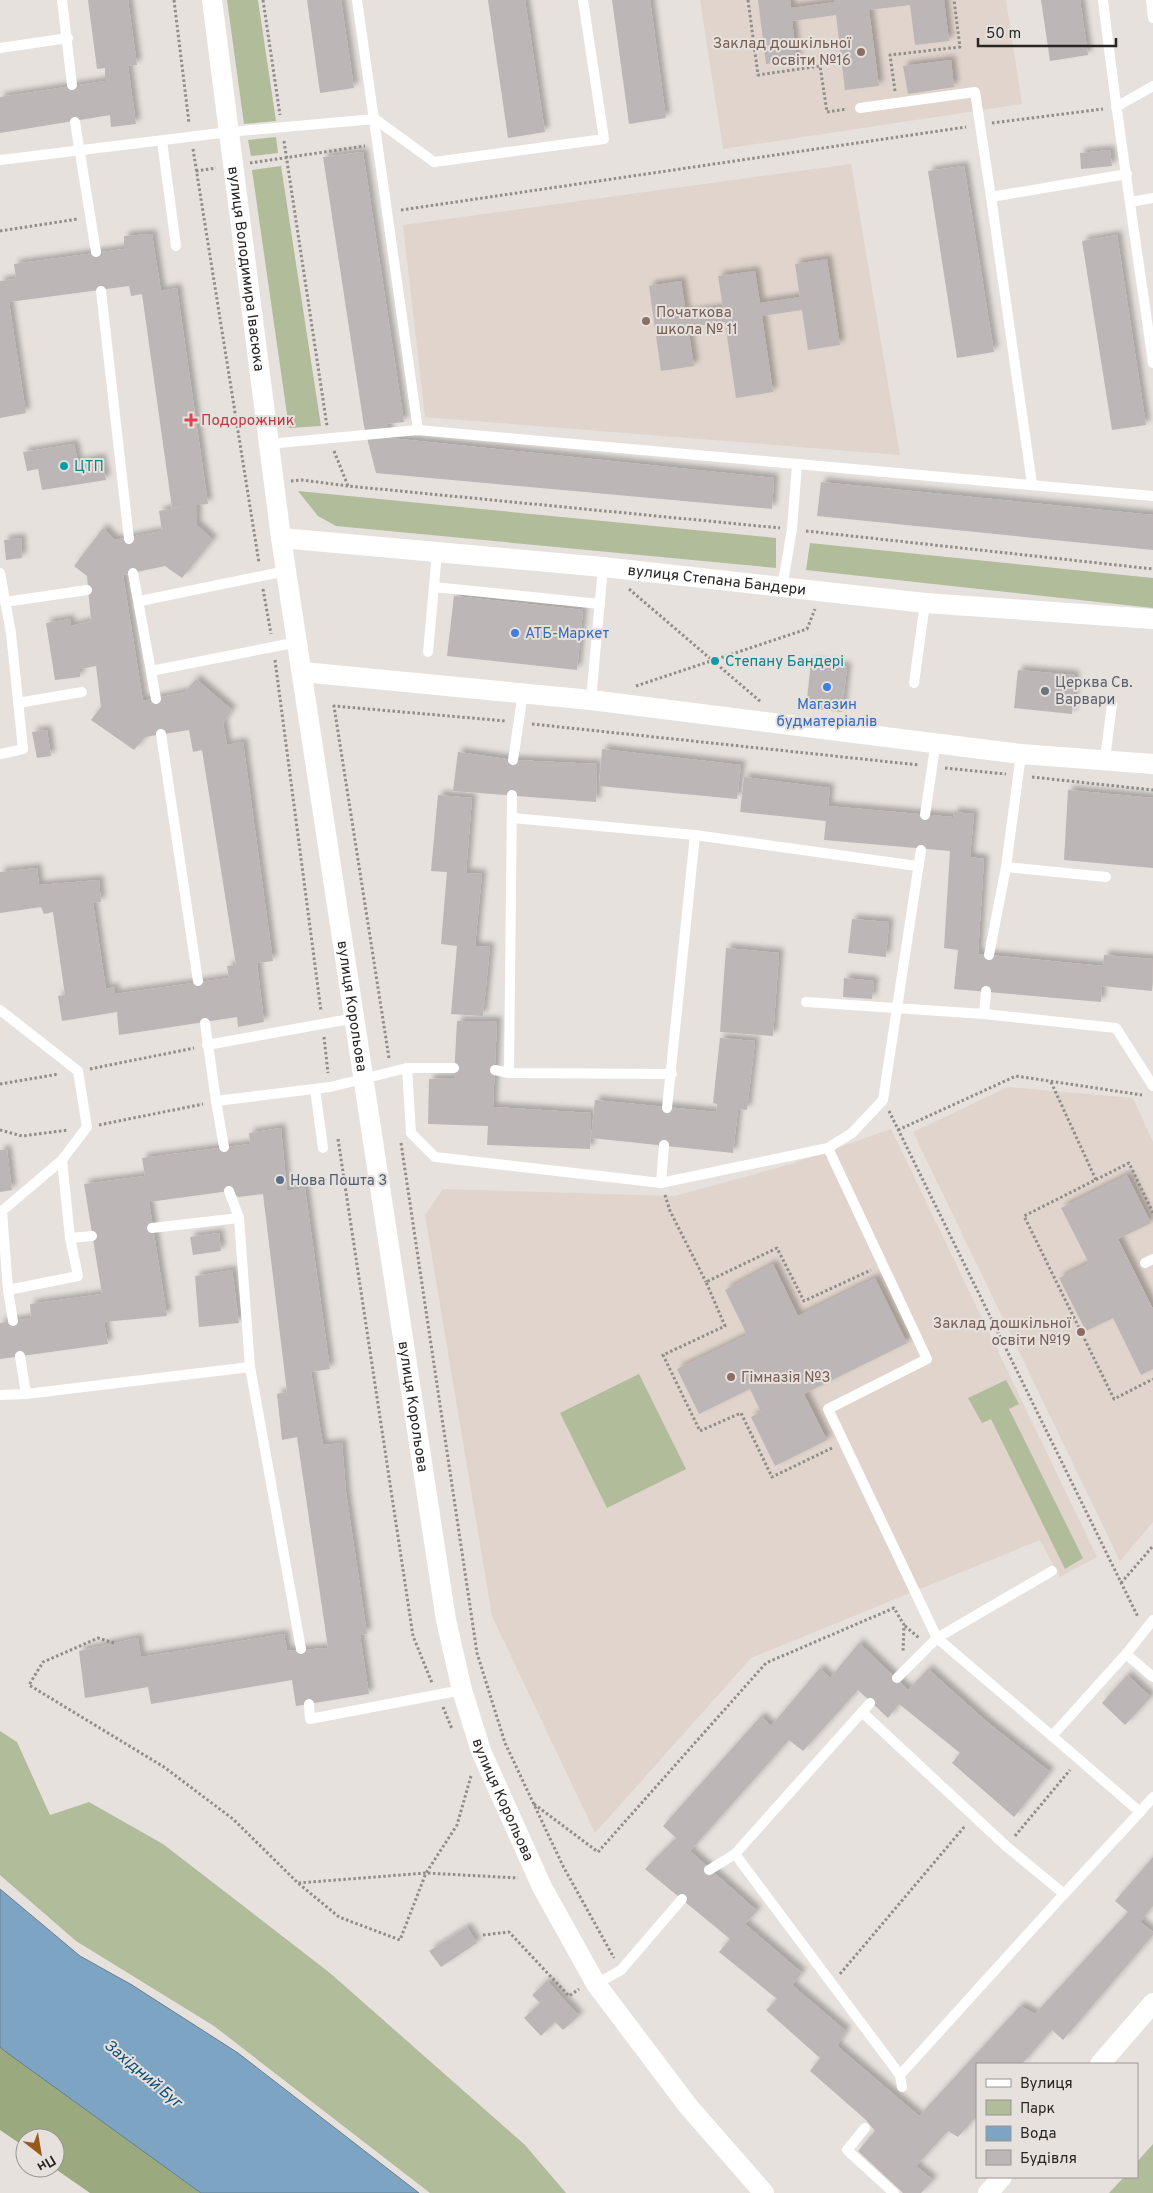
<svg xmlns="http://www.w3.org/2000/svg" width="1153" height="2193" font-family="Overpass,sans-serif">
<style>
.built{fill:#e0d4cc}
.green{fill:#b1bc9b}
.forest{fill:#9ba97e}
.water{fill:#7da4c2;stroke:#647e93}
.building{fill:#bdb6b6;filter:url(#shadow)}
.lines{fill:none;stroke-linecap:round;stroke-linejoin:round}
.path{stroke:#918d8a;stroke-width:3;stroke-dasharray:2.5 2.5;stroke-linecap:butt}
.service{stroke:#fff;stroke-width:10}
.minor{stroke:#fff;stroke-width:20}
.education-dot{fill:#8d6e63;stroke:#e6e1dd;stroke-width:2}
.health-dot{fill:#e0444e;stroke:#e6e1dd;stroke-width:2}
.culture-dot{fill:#0f9aa8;stroke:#e6e1dd;stroke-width:2}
.shop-dot{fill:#3f7fe0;stroke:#e6e1dd;stroke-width:2}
.worship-dot{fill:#6b7280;stroke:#e6e1dd;stroke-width:2}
.service-dot{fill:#5c6f8a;stroke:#e6e1dd;stroke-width:2}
.labels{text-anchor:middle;stroke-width:4;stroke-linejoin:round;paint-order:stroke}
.education-label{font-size:15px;fill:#785e54;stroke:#e6e1dd;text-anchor:end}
.street-label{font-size:15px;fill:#282624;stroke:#e6e1dd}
.health-label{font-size:15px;fill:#be3a42;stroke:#e6e1dd;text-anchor:start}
.culture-label{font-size:15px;fill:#0d838f;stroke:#e6e1dd;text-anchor:start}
.shop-label{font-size:15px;fill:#366cbe;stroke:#e6e1dd;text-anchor:start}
.worship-label{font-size:15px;fill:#5b616d;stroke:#e6e1dd;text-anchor:start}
.service-label{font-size:15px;fill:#4e5e75;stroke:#e6e1dd;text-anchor:start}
.water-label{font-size:16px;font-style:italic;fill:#074f76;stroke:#e6e1dd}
</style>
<defs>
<filter id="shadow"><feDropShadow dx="4.5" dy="-4.5" stdDeviation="2.5" flood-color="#0004"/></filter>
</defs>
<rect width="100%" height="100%" fill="#e6e1dd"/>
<g class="built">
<path d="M700,0H1006L1022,104L723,149Z"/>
<path d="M851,164L900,455L425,417L403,225Z"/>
<path d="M1008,1087L1133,1098L1153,1142V1522L1120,1561L913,1132Z"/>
<path d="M891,1129L1097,1557L1060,1577L1040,1540L751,1658L595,1833L492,1616L425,1215L443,1189L675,1196L791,1164Z"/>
</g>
<g class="green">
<path d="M227,0H258L276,121L244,124Z"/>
<path d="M276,137L278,153L251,156L248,140Z"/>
<path d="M281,166L321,426L289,428L252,170Z"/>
<path d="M298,491L776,538V568L336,526L318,516Z"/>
<path d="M810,543L1153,578V608L806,570Z"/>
<path d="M639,1374L686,1469L607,1508L560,1413Z"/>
<path d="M1006,1380L1019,1404L1009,1409L1083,1558L1065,1569L991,1419L982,1423L968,1398Z"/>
<path d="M0,1731L17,1742L50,1815L89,1802L163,1844L330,1973L525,2145L566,2193H430L214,2026L76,1941L0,1875Z"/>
<path d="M1153,2144V2193H1109L1124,2177H1137V2162Z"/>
</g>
<path class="forest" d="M0,2047L189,2184L201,2193H90L54,2168L55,2138H25V2147L0,2130Z"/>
<path class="water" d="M0,1889L80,1956L132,1985L238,2053L419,2193H201L6,2052L0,2047Z"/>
<g class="building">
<path d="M88,0H128L137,65L128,66L136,124L111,127L110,115L0,133V97L105,81V68L97,69Z"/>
<path d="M307,0H341L354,88L320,93Z"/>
<path d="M488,0H525L545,132L508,138Z"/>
<path d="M612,0H650L666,118L629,124Z"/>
<path d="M758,0H790L791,8L835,2L834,0H944L949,41L915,45L910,5L869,10L879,86L845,90L836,15L792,21L797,60L766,64Z"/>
<path d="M1041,0H1080L1088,55L1050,61Z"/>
<path d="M951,60L954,87L908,94L903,66Z"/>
<path d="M1110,150L1112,166L1081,169L1080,153Z"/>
<path d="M363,152L404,422L387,424L390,438L774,478L772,509L376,473L364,426L323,157Z"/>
<path d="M964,166L994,352L957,358L928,171Z"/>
<path d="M152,234L161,291L177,288L208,504L197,505V525L213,540L182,578L165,566L123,575L143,701L185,692L196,679L232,710L223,723L227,745L243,742L273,961L257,963L264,1022L238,1027L237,1017L119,1035L117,1012L62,1021L58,996L65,995L53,912L44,914L41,907L0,913V872L37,868L39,885L99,880L101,902L93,903L106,989L115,987V994L229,978L227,966L236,965L202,750L193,752L189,730L145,737L134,750L91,720L101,707L96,666L80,669V677L55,680L46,623L70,619L71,626L91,621L87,576L74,566L103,528L115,540L162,531L159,511L187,506L172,508L142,294L131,296L129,286L9,302L26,413L0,418V281L16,279L14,264L124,249V236Z"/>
<path d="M1117,235L1146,425L1112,430L1082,241Z"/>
<path d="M827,259L840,345L808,350L802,310L762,316L773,392L736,398L725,322L688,327L694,366L661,371L649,286L681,281L686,313L723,308L718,276L755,271L760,303L800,297L795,264Z"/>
<path d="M74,444L78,462L101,458L106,480L42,490L38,469L27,471L23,452Z"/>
<path d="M821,482L1153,515V550L817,516Z"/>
<path d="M21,538L22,558L6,560L4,540Z"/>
<path d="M454,596L583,610L577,670L447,656Z"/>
<path d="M811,662L847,667L842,712L806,708Z"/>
<path d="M1018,670L1075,675L1072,714L1014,708Z"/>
<path d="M47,730L51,756L37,758L32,732Z"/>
<path d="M602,749L741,765L737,799L599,786Z"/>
<path d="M458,752L513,760L597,764L596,802L453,791Z"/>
<path d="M744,777L830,788L828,806L953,817L954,812L974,814L970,857L984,859L978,954L1103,966L1104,955L1153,959L1152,991L1102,986L1101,1002L954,989L958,950L944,948L950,851L824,840L826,821L740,812Z"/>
<path d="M1068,790L1153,798V868L1064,860Z"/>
<path d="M438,795L472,798L466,873L482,874L475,946L490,947L483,1016L451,1014L457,946L441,944L447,872L431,871Z"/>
<path d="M852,919L889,922L886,957L848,953Z"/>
<path d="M726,948L779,953L773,1036L720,1032Z"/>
<path d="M844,978L874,981L872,999L843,997Z"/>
<path d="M457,1021H497L493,1107L591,1113L590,1149L487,1145L488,1126L428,1124L429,1079L454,1078Z"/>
<path d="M720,1038L755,1041L747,1110L738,1109L733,1153L591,1138L595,1100L716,1112L717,1104L713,1103Z"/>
<path d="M281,1128L287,1191L305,1188L330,1369L311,1372L323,1445L342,1443L346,1492L367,1634L360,1635L369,1694L296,1706L292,1680L151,1704L148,1687L85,1698L79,1651L114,1643L138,1638L141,1657L284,1634L287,1651L328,1648L297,1437L282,1440L277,1394L287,1392L263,1194L238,1197L229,1191L149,1202L167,1316L104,1322L108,1344L0,1359V1323L31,1318L30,1304L102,1294L84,1184L145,1176L142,1158L250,1144L249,1133Z"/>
<path d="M0,1150H7L12,1190L0,1192Z"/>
<path d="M1127,1175L1151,1223L1118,1239L1153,1309V1369L1141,1375L1113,1318L1086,1331L1059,1278L1089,1263L1061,1208Z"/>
<path d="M219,1233L221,1251L193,1255L190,1237Z"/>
<path d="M773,1264L798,1316L875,1278L907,1343L804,1394L827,1440L775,1466L751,1417L761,1412L750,1389L699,1414L677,1369L747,1335L725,1290Z"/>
<path d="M232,1270L239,1323L199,1327L195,1276Z"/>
<path d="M859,1643L908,1690L928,1669L987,1722L1050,1772L1014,1817L952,1763L960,1753L899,1704L888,1718L858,1690L803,1751L789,1740L690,1851L757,1911L745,1924L802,1973L792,1985L846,2031L837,2046L919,2116L1020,2006L1035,2014L1128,1912L1115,1901L1153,1857V1906L1140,1922L1153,1932V1935L1063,2040L1052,2030L1022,2064H977V2116L958,2137L948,2131L916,2166L933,2180L921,2193H903L858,2151L875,2131L865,2119L810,2071L820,2058L766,2010L777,1999L719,1952L730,1939L645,1869L676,1838L663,1826L761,1716L771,1726L820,1668L830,1678Z"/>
<path d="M1127,1675L1151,1697L1125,1725L1102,1703Z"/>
<path d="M467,1927L477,1943L441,1967L429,1951Z"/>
<path d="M547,1981L579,2016L563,2030L555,2022L541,2036L524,2018L540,2003L532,1995Z"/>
</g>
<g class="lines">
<g class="path">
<path d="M174,0L189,123"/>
<path d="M263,0L280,115"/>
<path d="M748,0L758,75L820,66L827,112L847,109"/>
<path d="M895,91L890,55L960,47L954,0"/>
<path d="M992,123L1103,109"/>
<path d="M284,141L327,426"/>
<path d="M193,149L259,563"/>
<path d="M250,163L365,146"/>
<path d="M196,171L216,168"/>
<path d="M401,210L966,127"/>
<path d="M0,231L78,219"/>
<path d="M334,451L348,486L780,528"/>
<path d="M291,481L302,480L348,486"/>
<path d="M806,531L1153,569"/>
<path d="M263,589L271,634"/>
<path d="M629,589L761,702"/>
<path d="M275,660L321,1011"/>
<path d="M636,686L807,629L815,609"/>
<path d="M532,724L919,765"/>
<path d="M945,768L1006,774"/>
<path d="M1032,777L1153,790"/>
<path d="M324,1037L328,1073"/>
<path d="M389,1058L334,706L506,721"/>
<path d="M90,1069L194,1048"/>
<path d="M1051,1082L1096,1180"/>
<path d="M0,1084L59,1074"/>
<path d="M889,1111L1138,1617"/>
<path d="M99,1125L203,1104"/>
<path d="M0,1130L22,1136L68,1130"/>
<path d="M898,1130L1016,1076L1142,1095"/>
<path d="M338,1139L413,1636L432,1683"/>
<path d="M401,1143L477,1653L505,1743L563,1866L614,1958"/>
<path d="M665,1195L670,1211L706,1282"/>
<path d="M1153,1213L1129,1163L1024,1216L1114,1399L1153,1379"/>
<path d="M832,1448L772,1477L741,1413L700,1431L663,1355L725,1326L706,1282L777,1248L804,1301L871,1270"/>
<path d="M1121,1583L1153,1546"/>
<path d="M905,1626L919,1638"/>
<path d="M114,1643L98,1638L43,1662L29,1685L164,1767L233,1819L298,1883L339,1917L400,1940L426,1873L298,1883"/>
<path d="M443,1707L452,1729"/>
<path d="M471,1776L457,1825L426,1873L518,1878"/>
<path d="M534,1804L598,1852L766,1663L894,1608L904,1625L903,1653"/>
<path d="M1015,1836L1070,1770"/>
<path d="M483,1935L509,1932L569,1996L579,1989"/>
<path d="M840,1974L965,1826"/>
</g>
<g class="service">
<path d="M62,0L72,85"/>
<path d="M357,0L418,430"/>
<path d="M1103,0C1117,122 1136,242 1153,363"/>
<path d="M1151,0L1153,18"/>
<path d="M0,48L68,38"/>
<path d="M1116,107L1153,86"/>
<path d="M860,108L975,92L991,197"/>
<path d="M75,122L96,252"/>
<path d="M162,141L176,246"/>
<path d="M0,160L229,132L375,119L434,162L604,139L583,0"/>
<path d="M1130,202L1153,198"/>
<path d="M101,291L129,539"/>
<path d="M268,444L418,430L1153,496"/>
<path d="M1032,484L991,197L1127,174"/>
<path d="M0,573L11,633L23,749L0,754"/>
<path d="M133,573L156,699"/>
<path d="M434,587L600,604"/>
<path d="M782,588L792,529L797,465"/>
<path d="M140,601L286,571"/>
<path d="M5,602L87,590"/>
<path d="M428,652L437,553"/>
<path d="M151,671L298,642"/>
<path d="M914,683L925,603"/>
<path d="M591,700L603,567"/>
<path d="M18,703L82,692"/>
<path d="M161,734L198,981"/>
<path d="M1105,759L1112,704"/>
<path d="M513,760L523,693"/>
<path d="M925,815L936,741"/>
<path d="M513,818L695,835L917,866"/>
<path d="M1006,867L1106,877"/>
<path d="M989,955L1006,867L1021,754"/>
<path d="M806,1002L984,1014L1116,1028L1153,1086"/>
<path d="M0,1010L78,1071L87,1127L62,1160L70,1238L78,1276L8,1290L13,1321"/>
<path d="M984,1014L986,991"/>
<path d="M205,1023L216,1101"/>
<path d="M207,1045L355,1018"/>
<path d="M407,1068H454"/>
<path d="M495,1070L509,1073L672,1074"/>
<path d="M509,1073L512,795"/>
<path d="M315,1089L323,1148"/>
<path d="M667,1108L695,835"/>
<path d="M224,1147L216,1101L330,1087L407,1068L411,1133L435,1157L661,1183L828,1148L852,1133L883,1100L921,850"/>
<path d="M828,1148L927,1359L828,1409L937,1638L1052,1571"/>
<path d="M661,1183L664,1145"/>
<path d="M229,1191L239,1218L250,1367L301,1649"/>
<path d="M152,1228L239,1218"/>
<path d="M70,1238L92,1236"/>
<path d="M1145,1263L1153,1259"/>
<path d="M8,1290L2,1211L62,1160"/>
<path d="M20,1356L26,1394"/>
<path d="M0,1395L26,1394L250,1367"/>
<path d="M1153,1620L1126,1654L1052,1736L1140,1812L1153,1797"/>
<path d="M1126,1654L1153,1677"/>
<path d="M897,1678L937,1638L1052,1736"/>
<path d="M870,1703L862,1712L1006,1846L1064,1894L1140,1812"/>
<path d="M309,1704L310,1719L462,1690"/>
<path d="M735,1854L900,2075"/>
<path d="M709,1870L735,1854L862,1712"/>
<path d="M596,1984L621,1970L682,1899"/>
<path d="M902,2087L900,2075L1064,1894"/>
<path d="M865,2128L847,2150L894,2193"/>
</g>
<g class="minor">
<path id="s1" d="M212,0L281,538L446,1620L462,1690L481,1751L542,1887L596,1984L688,2106L764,2193"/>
<path id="s2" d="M281,538L603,567L925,603L1153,619"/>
<path d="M303,672L591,700L1021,754L1153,764"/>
<path d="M1100,2064L1153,2003"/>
<path d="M988,2193L1002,2177"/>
</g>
</g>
<g class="education-dot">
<circle cx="861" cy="52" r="5"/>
<circle cx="646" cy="321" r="5"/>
<circle cx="1081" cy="1332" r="5"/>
<circle cx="731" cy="1377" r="5"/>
</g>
<path class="health-dot" d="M188.5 412.5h5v5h5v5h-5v5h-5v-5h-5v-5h5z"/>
<g class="culture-dot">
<circle cx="64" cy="466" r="5"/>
<circle cx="715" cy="661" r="5"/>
</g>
<g class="shop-dot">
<circle cx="515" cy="633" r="5"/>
<circle cx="827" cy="687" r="5"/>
</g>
<circle class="worship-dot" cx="1045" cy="691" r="5"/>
<circle class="service-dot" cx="280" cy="1180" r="5"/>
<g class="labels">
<g class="education-label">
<text x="851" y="48">Заклад дошкільної<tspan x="851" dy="17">освіти №16</tspan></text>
<text x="656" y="317" text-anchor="start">Початкова<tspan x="656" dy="17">школа № 11</tspan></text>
<text x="1071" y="1328">Заклад дошкільної<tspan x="1071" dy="17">освіти №19</tspan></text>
<text x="741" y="1382" text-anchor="start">Гімназія №3</text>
</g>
<g class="street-label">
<text dy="5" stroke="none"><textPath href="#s1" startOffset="271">вулиця Володимира Івасюка</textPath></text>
<text dy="5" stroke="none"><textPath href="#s2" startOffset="438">вулиця Степана Бандери</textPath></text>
<text dy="5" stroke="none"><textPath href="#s1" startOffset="1016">вулиця Корольова</textPath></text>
<text dy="5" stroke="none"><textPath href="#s1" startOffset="1421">вулиця Корольова</textPath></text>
<text dy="5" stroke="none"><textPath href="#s1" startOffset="1826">вулиця Корольова</textPath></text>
</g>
<g class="health-label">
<text x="201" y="425">Подорожник</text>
</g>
<g class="culture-label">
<text x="74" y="471">ЦТП</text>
<text x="725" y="666">Степану Бандері</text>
</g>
<g class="shop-label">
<text x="525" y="638">АТБ-Маркет</text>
<text x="827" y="709" text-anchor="middle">Магазин<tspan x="827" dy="17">будматеріалів</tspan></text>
</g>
<g class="worship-label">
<text x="1055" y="687">Церква Св.<tspan x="1055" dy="17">Варвари</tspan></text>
</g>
<g class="service-label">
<text x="290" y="1185">Нова Пошта 3</text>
</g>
<g class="water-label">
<text transform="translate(144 2073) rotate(40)" y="6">Західний Буг</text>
</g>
</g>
<rect x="976" y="2063" width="162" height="115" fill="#e6e1dd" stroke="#9a9693"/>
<rect x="986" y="2079" width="25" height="8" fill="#ffffff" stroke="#9a9693"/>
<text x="1020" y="2088" font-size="15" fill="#282624">Вулиця</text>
<rect x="986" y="2100" width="25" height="15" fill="#b1bc9b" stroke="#9a9693"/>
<text x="1020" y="2113" font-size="15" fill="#282624">Парк</text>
<rect x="986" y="2126" width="25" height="15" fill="#7da4c2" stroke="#9a9693"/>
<text x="1020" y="2138" font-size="15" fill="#282624">Вода</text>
<rect x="986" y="2150" width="25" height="15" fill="#bdb6b6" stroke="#9a9693"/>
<text x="1020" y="2163" font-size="15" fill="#282624">Будівля</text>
<g transform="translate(40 2153) rotate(149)"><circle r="24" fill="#e6e1dd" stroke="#9a9693"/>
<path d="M0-4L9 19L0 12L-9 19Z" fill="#965b1a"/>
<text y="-8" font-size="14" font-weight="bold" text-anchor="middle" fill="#282624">Пн</text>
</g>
<path d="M978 38v8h138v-8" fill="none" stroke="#282624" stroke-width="2.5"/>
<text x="986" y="38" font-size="15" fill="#282624" stroke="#e6e1dd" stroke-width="4" paint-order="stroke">50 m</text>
</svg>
